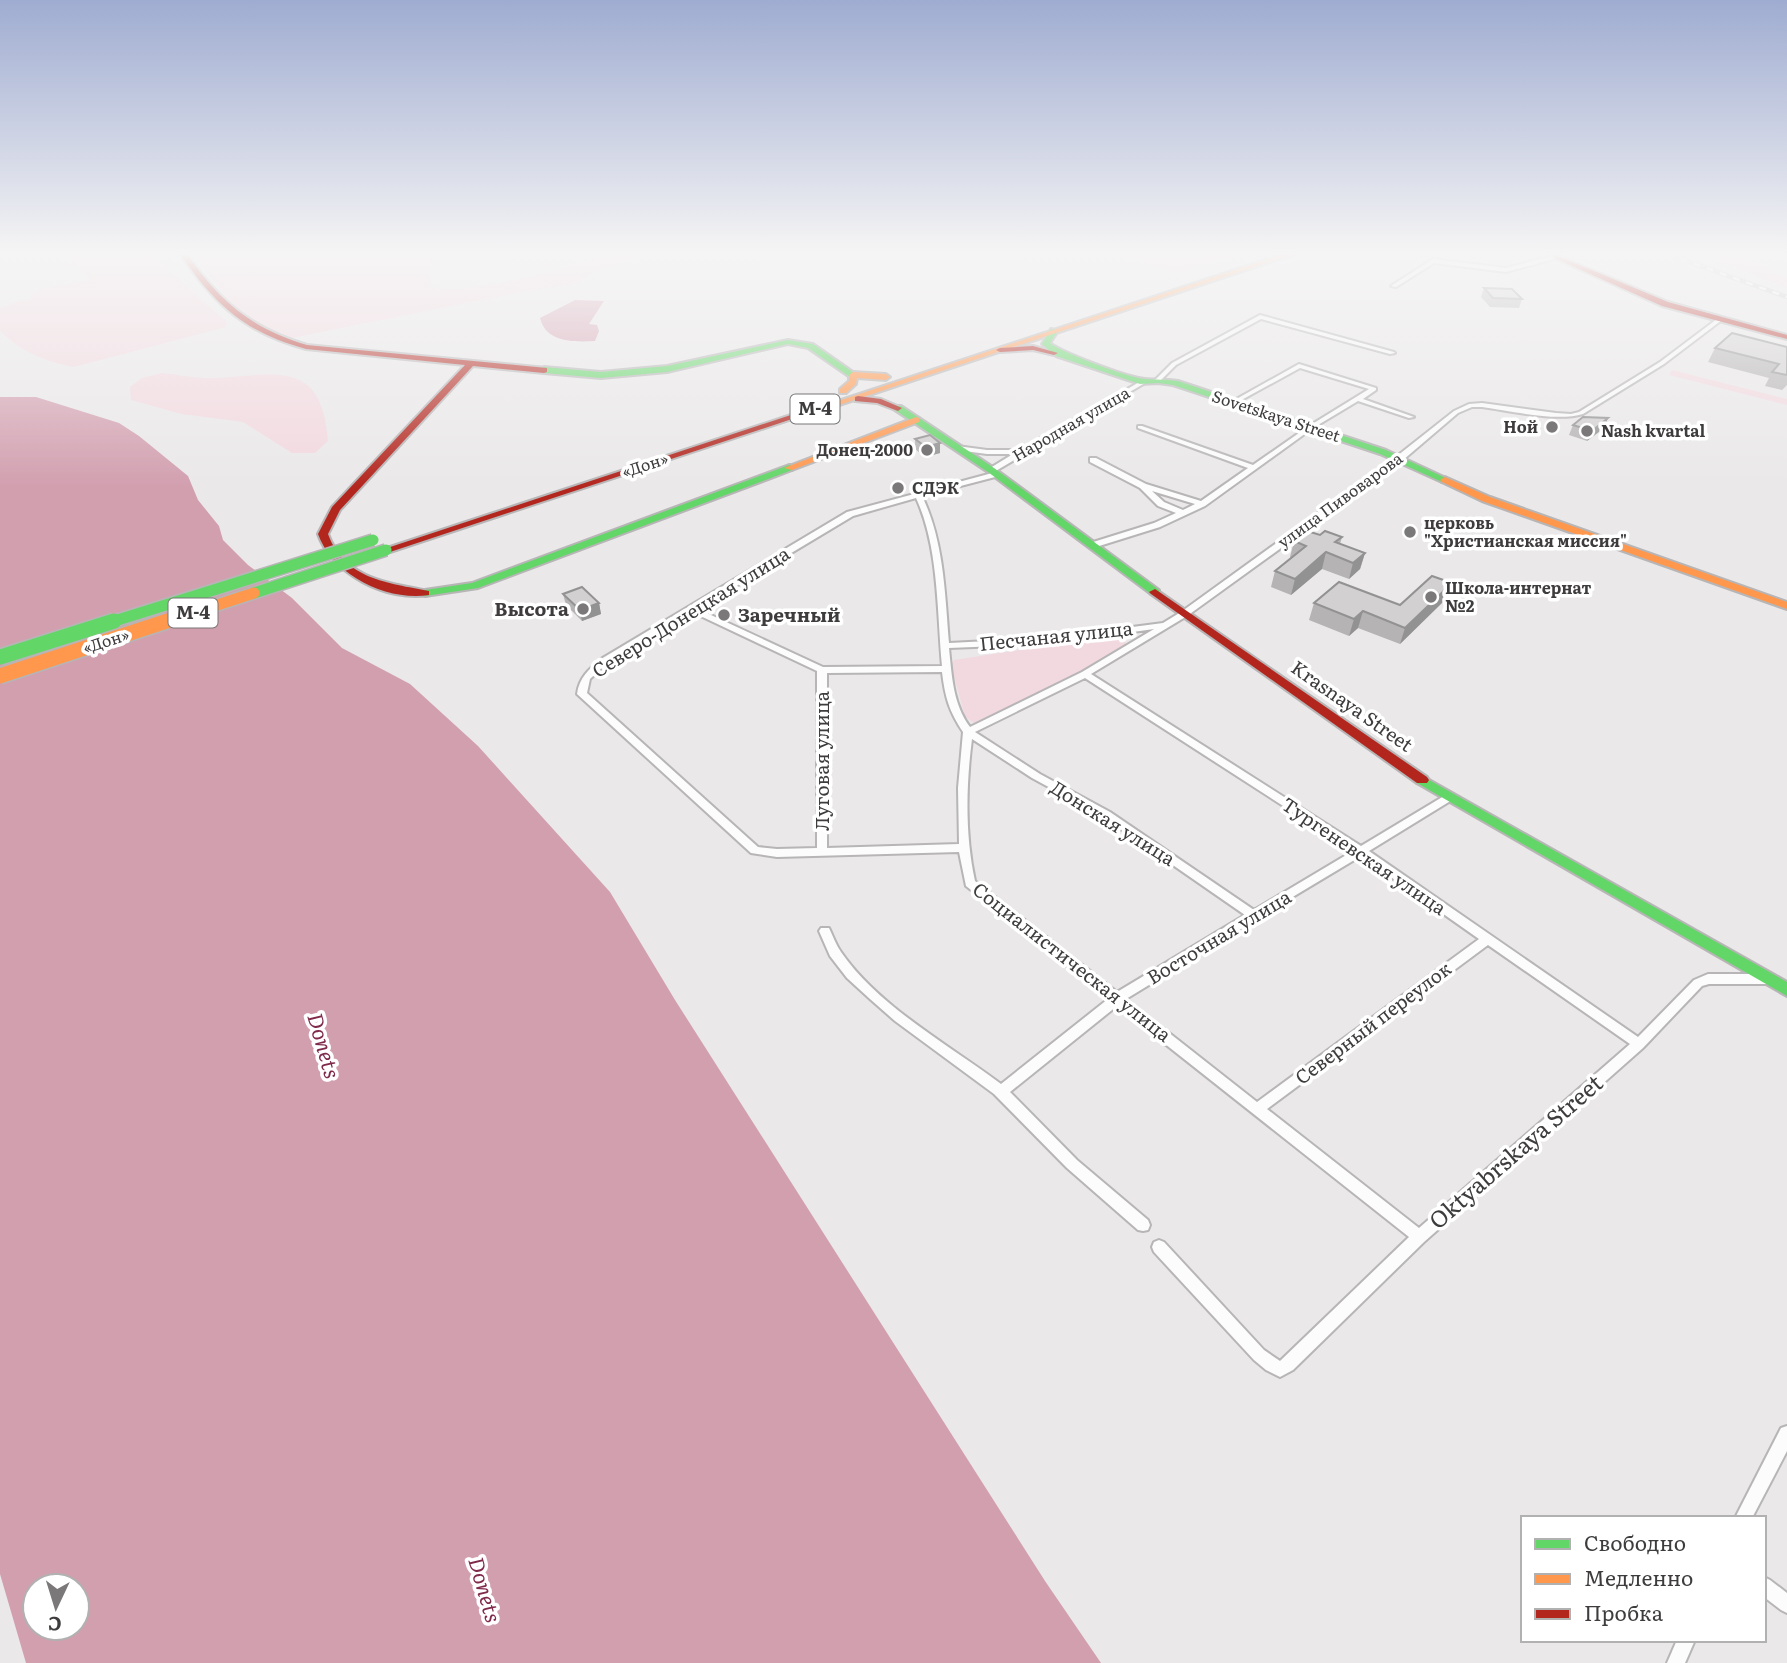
<svg xmlns="http://www.w3.org/2000/svg" width="1787" height="1663" font-family="Literata,serif">
<style>
.green{fill:#f2d8df}
.water{fill:#d29faf;fill-rule:evenodd}
.lines{fill:none;stroke-linecap:round;stroke-linejoin:round}
.street-casing{stroke:#b7b5b6;stroke-width:4}
.fast-casing{stroke:#b7b5b6;stroke-width:4}
.slow-casing{stroke:#b7b5b6;stroke-width:4}
.jam-casing{stroke:#b7b5b6;stroke-width:4}
.street{fill:#fcfcfc;fill-rule:evenodd}
.fast{fill:#63d668;fill-rule:evenodd}
.slow{fill:#ff974d;fill-rule:evenodd}
.jam{fill:#b3261e;fill-rule:evenodd}
.rail-casing{stroke:#cac9ca;stroke-width:4.5}
.rail{stroke:#fff;stroke-width:2.5;stroke-dasharray:7;stroke-linecap:butt}
.fast-bridge-far1-casing{stroke:#b7b5b6;stroke-width:14;stroke-linecap:butt}
.fast-bridge-casing{stroke:#b7b5b6;stroke-width:18;stroke-linecap:butt}
.slow-bridge-far1-casing{stroke:#b7b5b6;stroke-width:14;stroke-linecap:butt}
.slow-bridge-casing{stroke:#b7b5b6;stroke-width:18;stroke-linecap:butt}
.fast-bridge-far1{stroke:#63d668;stroke-width:11}
.fast-bridge{stroke:#63d668;stroke-width:15}
.slow-bridge-far1{stroke:#ff974d;stroke-width:11}
.slow-bridge{stroke:#ff974d;stroke-width:15}
.wall{fill:#b5b3b4}
.shaded-wall{fill:#939292}
.building{fill:#d2d0d1;stroke:#939292;stroke-width:2}
.poi-dot{fill:#7a7879;stroke:#fff;stroke-width:2.5}
.labels{text-anchor:middle;stroke-width:7;stroke-linejoin:round;paint-order:stroke}
.far-street-label{font-size:16px;fill:#3e3c3d;stroke:#fff}
.far-poi-label{font-size:16px;font-weight:bold;fill:#3e3c3d;stroke:#fff;text-anchor:start}
.shield{fill:#fff;stroke:#787677;stroke-width:2}
.shield-label{font-size:18px;font-weight:bold;fill:#3e3c3d}
.poi-label{font-size:19px;font-weight:bold;fill:#3e3c3d;stroke:#fff;text-anchor:end}
.street-label{font-size:19px;fill:#3e3c3d;stroke:#fff}
.water-label{font-size:21px;font-style:italic;fill:#802a4b;stroke:#fff}
.near-street-label{font-size:23px;fill:#3e3c3d;stroke:#fff}
</style>
<rect width="100%" height="100%" fill="#eae8e9"/>
<g class="green">
<path d="M62,254H150L227,322L226,327L74,367C47,363 19,350 0,331V308L19,301L31,300L32,295L42,289L90,280L74,262Z"/>
<path d="M192,254L339,257L431,254L429,287C464,297 561,270 597,259L601,254H644L599,270L574,284L531,290L287,339C239,325 222,289 192,254Z"/>
<path d="M1117,254H1239L1177,273Z"/>
<path d="M1701,254H1735L1787,278V288Z"/>
<path d="M1672,370L1787,399V405L1669,375Z"/>
<path d="M162,373C180,375 199,379 217,378C278,374 322,360 328,441L315,453H292L243,422L182,414L131,400L130,387L142,378Z"/>
<path d="M1112,636L1125,640L1126,645L1075,675L974,723L965,717L951,665L954,660Z"/>
</g>
<g class="water">
<path d="M575,300L604,301L589,324L597,325L599,331L595,341C574,342 546,343 540,318Z"/>
<path d="M0,397H36L119,423L139,436L188,476L198,500L219,526L223,540L248,565L292,598L342,648L410,684L478,746L610,892L675,1000L1045,1581L1101,1663H26L0,1574ZM35,1586H77V1628H35Z"/>
</g>
<g class="lines">
<g class="street-casing">
<g id="street">
<path d="M1556,255L1558,258L1506,272L1434,263L1396,287L1391,286L1433,259L1506,268Z"/>
<path d="M1260,315L1394,352L1395,353L1390,354L1261,319L1176,365L1160,381L1155,380L1172,363Z"/>
<path d="M1717,319L1722,320L1664,364L1583,414C1557,422 1511,411 1482,407H1472L1458,413L1403,460L1187,616L1091,674L1361,846L1444,796H1452L1453,798L1452,800L1369,851L1638,1037L1694,980L1708,974H1769L1773,976L1775,979L1773,982L1769,984H1709L1702,986L1643,1048L1424,1242L1293,1370L1280,1377L1266,1370L1254,1360L1154,1252L1152,1247L1154,1242L1159,1240L1164,1242L1264,1350L1280,1361L1409,1237L1117,1006L1010,1092L1077,1160L1148,1220L1150,1225L1148,1230L1143,1231L1138,1230L1067,1168L994,1094L895,1021L870,999L847,978L830,956L819,931L821,928H829C833,936 836,945 841,952C878,1006 949,1045 1001,1084L1108,999L966,886L959,852L777,857L751,853L577,694C579,678 589,669 601,659L847,512L996,472H999V476L922,496C944,541 945,594 949,643L1048,638L1163,623L1181,612L1397,456L1454,411L1469,404L1482,403L1556,413L1571,414L1579,412L1660,362ZM916,498C939,547 937,613 942,666L823,667L698,609L853,516ZM692,612L817,671V848L777,849L758,847L587,693L590,679L607,663ZM1154,629L1082,672L970,727C953,704 952,677 949,648L1048,644ZM942,672C945,697 949,711 963,732L958,788L959,844L827,848V673ZM1085,678L1353,851L1254,910L1110,812L1040,774L975,732ZM972,739L1032,778L1102,816L1245,915L1117,992L975,881C965,835 966,786 972,739ZM1361,856L1479,939L1257,1102L1126,999L1254,921L1260,920L1261,916ZM1488,945L1630,1044L1419,1228L1267,1109Z"/>
<path d="M1299,364L1376,388V390L1363,399L1414,417L1409,418L1358,401L1313,428L1205,506L1160,527L1096,547H1090V543L1154,523L1176,513L1158,506L1140,488L1090,462V458H1096L1146,484L1201,501L1248,468L1138,428V426H1142L1253,465L1309,426L1369,389L1300,368L1236,403L1231,402ZM1152,491L1195,504L1183,510L1164,502Z"/>
<path d="M1143,380L1146,382L1145,383L994,472L987,470L1013,454H987L957,450L954,448L957,446L987,450H1020Z"/>
<path d="M1787,1426V1451L1752,1518H1735L1781,1428Z"/>
<path d="M1764,1577L1770,1580L1787,1593V1613L1781,1610L1764,1597Z"/>
<path d="M1677,1640H1695L1685,1663H1667Z"/>
</g>
</g>
<g class="fast-casing">
<g id="fast">
<path d="M1547,254H1556L1559,257L1556,259Z"/>
<path d="M1051,329L1058,331L1050,343C1063,353 1129,378 1145,379C1156,380 1166,379 1178,381L1386,450L1450,480L1442,482L1380,454L1173,385L1158,383L1140,384L1056,356L1042,344Z"/>
<path d="M788,340L813,344L857,375L850,377L808,348L788,344L667,372L601,378L544,373L540,370L544,367L601,372L667,366Z"/>
<path d="M895,406H901L994,468L1159,590V594H1151L988,472L895,410Z"/>
<path d="M789,465L792,466V470L478,588L425,596L419,593L425,590L472,583Z"/>
<path d="M1422,776L1787,982V996L1417,783L1415,780Z"/>
</g>
</g>
<g class="slow-casing">
<g id="slow">
<path d="M1283,254H1294L812,414L805,412Z"/>
<path d="M853,372L886,374L890,377L886,380L857,378L856,384L846,393H840V389L849,381V375Z"/>
<path d="M916,417L919,418V422L792,470L784,468Z"/>
<path d="M1445,477L1490,497L1787,602V609L1482,501L1442,482L1440,480Z"/>
</g>
</g>
<g class="jam-casing">
<g id="jam">
<path d="M180,254H187C220,302 251,328 307,345L547,368V372L544,373L473,366L340,510L328,534C344,579 388,583 429,591V595C387,602 332,574 318,534L332,507L465,365L306,349C246,333 215,305 180,254Z"/>
<path d="M1556,255L1668,302L1787,335V339L1662,306L1554,258Z"/>
<path d="M1033,346L1058,353L1054,355L1033,350L1000,352L996,350L1000,348Z"/>
<path d="M858,396L881,399L902,408L898,411L877,403L855,401V397Z"/>
<path d="M806,410L813,412L390,552H382L381,550Z"/>
<path d="M1155,589L1427,777L1429,780L1427,783H1417L1151,594L1149,592Z"/>
</g>
</g>
<use href="#street" class="street"/>
<use href="#fast" class="fast"/>
<use href="#slow" class="slow"/>
<use href="#jam" class="jam"/>
<g class="rail-casing">
<path id="rail" d="M1667,254L1787,297"/>
</g>
<use href="#rail" class="rail"/>
<g class="fast-bridge-far1-casing">
<g id="fast-bridge-far1">
<path d="M254,593L386,550"/>
<path d="M108,623L373,540"/>
</g>
</g>
<g class="fast-bridge-casing">
<path id="fast-bridge" d="M0,657L114,621"/>
</g>
<g class="slow-bridge-far1-casing">
<path id="slow-bridge-far1" d="M162,623L254,593"/>
</g>
<g class="slow-bridge-casing">
<path id="slow-bridge" d="M0,676L167,621"/>
</g>
<use href="#fast-bridge-far1" class="fast-bridge-far1"/>
<use href="#fast-bridge" class="fast-bridge"/>
<use href="#slow-bridge-far1" class="slow-bridge-far1"/>
<use href="#slow-bridge" class="slow-bridge"/>
</g>
<g class="wall">
<path d="M1484,288L1522,299L1519,308L1490,307L1481,297Z"/>
<path d="M1787,347V385L1782,390L1765,386L1769,378L1708,362L1715,348Z"/>
<path d="M1608,418L1604,428L1587,441L1569,435L1573,425Z"/>
<path d="M915,439L940,443V453L925,457L915,449Z"/>
<path d="M1342,537L1340,544L1365,553L1360,569L1349,579L1322,569L1291,595L1271,587L1275,571L1291,558L1290,557L1294,541Z"/>
<path d="M563,594L599,603L601,614L582,621L566,605Z"/>
<path d="M1446,599L1400,644L1358,628L1349,636L1309,620L1314,603L1400,605Z"/>
</g>
<g class="shaded-wall">
<path d="M1608,418L1604,428L1587,441L1592,431Z"/>
<path d="M940,443V453L925,457L926,447Z"/>
<path d="M1326,552L1322,569L1291,595L1295,579Z"/>
<path d="M1365,553L1360,569L1349,579L1353,563Z"/>
<path d="M1452,583L1446,599L1400,644L1405,628Z"/>
<path d="M599,603L601,614L582,621L580,610Z"/>
<path d="M1363,611L1358,628L1349,636L1354,619Z"/>
</g>
<g class="building">
<path d="M1484,288L1512,289L1522,299L1493,298Z"/>
<path d="M1732,333L1787,347V375L1772,372L1779,364L1715,348Z"/>
<path d="M1583,417L1608,418L1592,431L1573,425Z"/>
<path d="M930,435L940,443L926,447L915,439Z"/>
<path d="M1307,531L1320,535L1325,531L1342,537L1335,542L1365,553L1353,563L1326,552L1295,579L1275,571L1306,546L1294,541Z"/>
<path d="M1432,576L1452,583L1405,628L1363,611L1354,619L1314,603L1339,582L1400,605Z"/>
<path d="M582,587L599,603L580,610L563,594Z"/>
</g>
<linearGradient id="sky" x2="0" y2="1"><stop stop-color="#9facd1"/><stop offset="0.52" stop-color="#f6f5f5"/><stop offset="1" stop-color="#f6f5f5" stop-opacity="0"/></linearGradient>
<rect width="1787" height="487" fill="url(#sky)"/>
<g class="poi-dot">
<circle cx="1552" cy="427" r="7"/>
<circle cx="1587" cy="431" r="7"/>
<circle cx="927" cy="450" r="7"/>
<circle cx="898" cy="488" r="7"/>
<circle cx="1410" cy="532" r="7"/>
<circle cx="1431" cy="597" r="7"/>
<circle cx="583" cy="609" r="7"/>
<circle cx="724" cy="615" r="7"/>
</g>
<g class="labels">
<g class="far-street-label">
<text transform="translate(1276 416) rotate(18)" y="6">Sovetskaya Street</text>
<text transform="translate(1071 424) rotate(-30)" y="6">Народная улица</text>
<text transform="translate(645 465) rotate(-18)" y="6">«Дон»</text>
<text transform="translate(1340 500) rotate(-36)" y="6">улица Пивоварова</text>
<text transform="translate(106 641) rotate(-18)" y="6">«Дон»</text>
</g>
<g class="far-poi-label">
<text x="1538" y="433" text-anchor="end">Ной</text>
<text x="1601" y="437">Nash kvartal</text>
<text x="913" y="456" text-anchor="end">Донец-2000</text>
<text x="912" y="494">СДЭК</text>
<text x="1424" y="529">церковь<tspan x="1424" dy="18">"Христианская миссия"</tspan></text>
<text x="1445" y="594">Школа-интернат<tspan x="1445" dy="18">№2</tspan></text>
</g>
<g class="shield">
<rect x="790.5" y="394.5" width="49" height="29" rx="5"/>
<rect x="168.5" y="598.5" width="49" height="29" rx="5"/>
</g>
<g class="shield-label">
<text x="815" y="415">М-4</text>
<text x="193" y="619">М-4</text>
</g>
<g class="poi-label">
<text x="569" y="616">Высота</text>
<text x="738" y="622" text-anchor="start">Заречный</text>
</g>
<g class="street-label">
<text transform="translate(691 612) rotate(-32)" y="7">Северо-Донецкая улица</text>
<text transform="translate(1056 636) rotate(-6)" y="7">Песчаная улица</text>
<text transform="translate(1352 706) rotate(35)" y="7">Krasnaya Street</text>
<text transform="translate(822 761) rotate(-90)" y="7">Луговая улица</text>
<text transform="translate(1113 823) rotate(32)" y="7">Донская улица</text>
<text transform="translate(1364 856) rotate(34)" y="7">Тургеневская улица</text>
<text transform="translate(1219 937) rotate(-31)" y="7">Восточная улица</text>
<text transform="translate(1072 962) rotate(38)" y="7">Социалистическая улица</text>
<text transform="translate(1373 1023) rotate(-37)" y="7">Северный переулок</text>
</g>
<g class="water-label">
<text transform="translate(323 1046) rotate(74)" y="7">Donets</text>
<text transform="translate(484 1590) rotate(74)" y="7">Donets</text>
</g>
<g class="near-street-label">
<text transform="translate(1516 1152) rotate(-41)" y="8">Oktyabrskaya Street</text>
</g>
</g>
<rect x="1521" y="1516" width="245" height="126" fill="#ffffff" stroke="#b2b1b1" stroke-width="2"/>
<rect x="1535" y="1539" width="35" height="10" fill="#63d668" stroke="#b2b1b1" stroke-width="2"/>
<text x="1584" y="1551" font-size="21" fill="#3e3c3d">Свободно</text>
<rect x="1535" y="1574" width="35" height="10" fill="#ff974d" stroke="#b2b1b1" stroke-width="2"/>
<text x="1584" y="1586" font-size="21" fill="#3e3c3d">Медленно</text>
<rect x="1535" y="1609" width="35" height="10" fill="#b3261e" stroke="#b2b1b1" stroke-width="2"/>
<text x="1584" y="1621" font-size="21" fill="#3e3c3d">Пробка</text>
<g transform="translate(56 1607) rotate(184)"><circle r="33" fill="#ffffff" stroke="#b2b1b1" stroke-width="2"/>
<path d="M0-5L12 26L0 18L-12 26Z" fill="#7a7879"/>
<text y="-10" font-size="19" font-weight="bold" text-anchor="middle" fill="#3e3c3d">С</text>
</g>
</svg>
